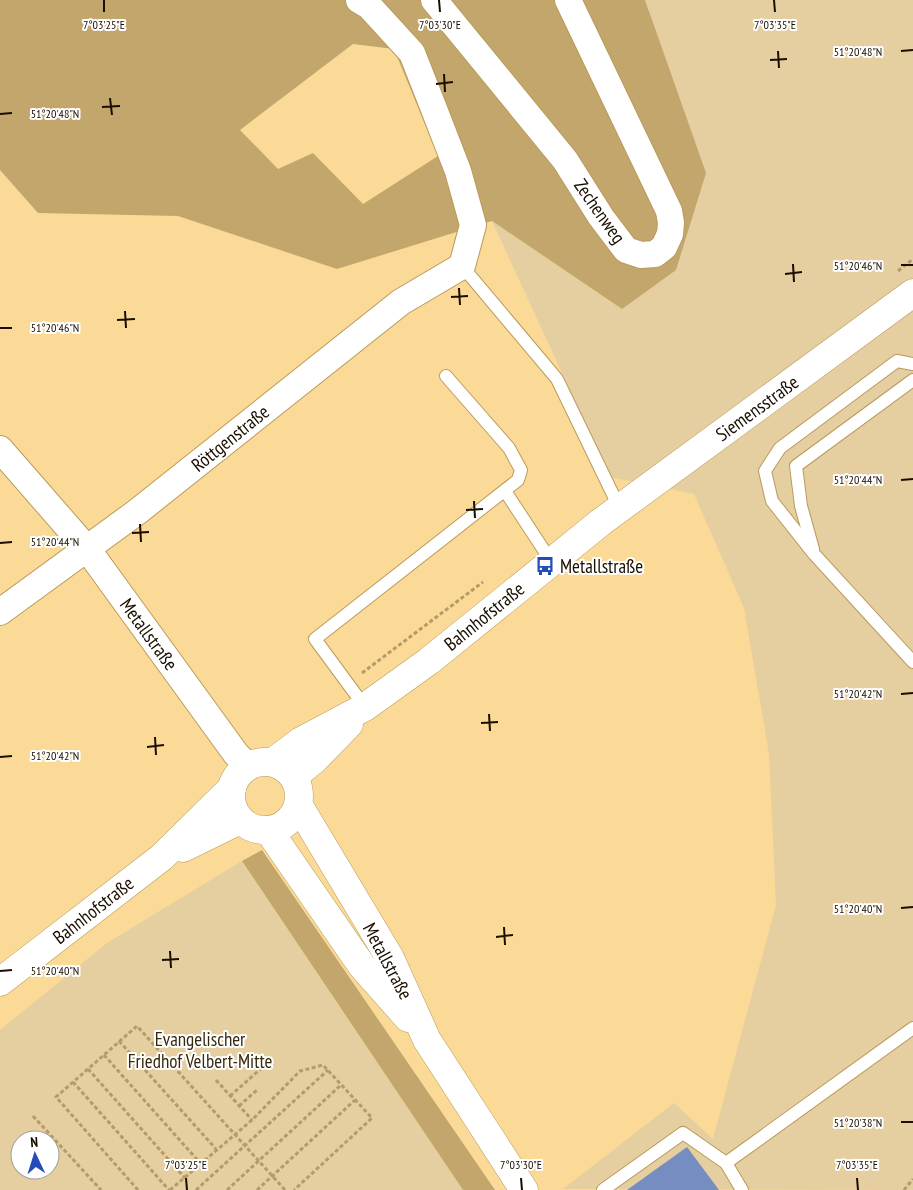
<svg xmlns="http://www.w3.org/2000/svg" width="913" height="1190" font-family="'PT Sans Narrow',sans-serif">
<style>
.green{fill:#e5ce9f;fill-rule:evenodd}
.forest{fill:#c2a66c;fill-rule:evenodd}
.water{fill:#758dc1}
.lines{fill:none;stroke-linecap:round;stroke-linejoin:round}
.service-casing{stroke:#ba9b59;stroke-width:14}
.minor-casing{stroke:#ba9b59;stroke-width:28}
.tertiary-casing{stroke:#ba9b59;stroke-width:29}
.path{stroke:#b59b68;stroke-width:3;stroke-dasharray:4 2.5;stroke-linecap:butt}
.service{stroke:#fff;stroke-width:12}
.minor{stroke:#fff;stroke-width:26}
.tertiary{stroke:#fff;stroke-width:28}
.ticks{fill:none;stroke:#1a0e00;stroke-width:2}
.labels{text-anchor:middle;stroke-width:4;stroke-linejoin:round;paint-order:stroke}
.street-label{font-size:19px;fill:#1a0e00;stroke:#fff}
.poi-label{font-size:19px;fill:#1a0e00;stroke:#fff;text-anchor:start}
.park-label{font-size:19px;fill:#35290e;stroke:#fff}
.ticks-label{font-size:12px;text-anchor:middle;fill:#1a0e00;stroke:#fff;stroke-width:4;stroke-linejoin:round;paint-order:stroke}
</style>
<rect width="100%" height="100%" fill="#fada96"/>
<g class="green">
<path d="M645,0H913V1190L563,1189L674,1103L713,1139L776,905L769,754L744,608L694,494L610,477L492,221L622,309L649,9Z"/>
<path d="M242,861L463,1190H0V1030L107,943ZM20,1140H50V1170H20Z"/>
</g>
<g class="forest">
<path d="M0,0H645L706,173L676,270L622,309L492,221L337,269L178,216L38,213L0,170ZM353,44L394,49L438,156L363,204L313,153L278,169L240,130Z"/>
<path d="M262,850L495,1190H463L242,861Z"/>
</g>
<path class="water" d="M687,1147L719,1190H627Z"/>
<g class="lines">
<g class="service-casing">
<g id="service">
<path d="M462,266L557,379L620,509"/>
<path d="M913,364L897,361L780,448L765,471L772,501L814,554L913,662"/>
<path d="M505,491L551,561"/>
<path d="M813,549L801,506L796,466L913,380"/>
<path d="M365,707L315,639L518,480L521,470L509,448L446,376"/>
<path d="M726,1163L913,1028"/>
<path d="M603,1190L683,1133L726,1163L742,1190"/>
</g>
</g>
<g class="minor-casing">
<g id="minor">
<path d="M434,0L565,160L601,217L626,250L641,255L655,254L664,247L670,234L671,223L669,211L568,0"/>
<path d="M0,449L88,550L236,754L248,766"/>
<path d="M0,612L137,512L401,302L462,266L473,225L458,171L434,109L412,53L369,6L359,0"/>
</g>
</g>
<g class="tertiary-casing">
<g id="tertiary">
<circle cx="265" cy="796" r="34"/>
<path d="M273,762L301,741L365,707L429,661L601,522L913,293"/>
<path d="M294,776L315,759L349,724"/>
<path d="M299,806L390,958L427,1040L524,1190"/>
<path d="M269,831L362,966L408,1018"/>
<path d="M183,848L240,820"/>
<path d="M0,982L162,857L232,788"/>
</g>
</g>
<g class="path">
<path d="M898,271L913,259"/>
<path d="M362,673L483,582"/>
<path d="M119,1041L216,1149"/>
<path d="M104,1055L201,1164"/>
<path d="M88,1069L185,1178"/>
<path d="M216,1080L252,1120"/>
<path d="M73,1082L169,1190"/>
<path d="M230,1096L264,1066"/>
<path d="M239,1106L257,1090"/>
<path d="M33,1116L101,1190"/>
<path d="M138,1190L56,1097L137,1026L285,1190"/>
<path d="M170,1190L252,1120L300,1071L323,1065L372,1118L294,1190"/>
<path d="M196,1190L328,1070"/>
<path d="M227,1190L341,1085"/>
<path d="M257,1190L355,1100"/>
<path d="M904,1190L913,1179"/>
</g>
<use href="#service" class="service"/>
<use href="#minor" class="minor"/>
<use href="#tertiary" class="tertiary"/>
</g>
<path class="ticks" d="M104,0V12M439,0L440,12M774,0L775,12M778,51L779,68M901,51L913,50M770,60L787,59M444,74L445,92M436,84L453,82M110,98L112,115M102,107L120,106M0,114L12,113M793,264L794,282M901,265H913M785,274L802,272M459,288L460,305M451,297L468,296M125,311L126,328M117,320L135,319M0,328H12M901,480L913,479M474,501L475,518M466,510L483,509M140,524L141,542M132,533L149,532M0,543L12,542M901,694L913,693M489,714L490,731M481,723L498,722M155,737L156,755M147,747L164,745M0,757L12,756M901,908L913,907M504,927L505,945M496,937L513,935M170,951L171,968M162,960L179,959M0,971L12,970M901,1122H913M186,1178L187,1190M521,1178L522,1190M857,1178L858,1190"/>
<defs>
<g id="bus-bare" transform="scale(1.5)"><path d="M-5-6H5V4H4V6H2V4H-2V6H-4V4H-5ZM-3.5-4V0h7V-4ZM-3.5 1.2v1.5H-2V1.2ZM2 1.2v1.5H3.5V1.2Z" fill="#244dbb" stroke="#fff" stroke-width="2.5" paint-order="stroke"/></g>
</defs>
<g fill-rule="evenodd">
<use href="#bus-bare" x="545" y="566"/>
</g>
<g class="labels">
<g class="street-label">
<text transform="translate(600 211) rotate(55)" y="7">Zechenweg</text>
<text transform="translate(757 408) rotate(-36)" y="7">Siemensstraße</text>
<text transform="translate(230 438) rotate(-39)" y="7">Röttgenstraße</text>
<text transform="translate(484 616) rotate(-39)" y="7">Bahnhofstraße</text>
<text transform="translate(149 634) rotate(54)" y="7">Metallstraße</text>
<text transform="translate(93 910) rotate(-38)" y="7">Bahnhofstraße</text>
<text transform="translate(388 961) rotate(62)" y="7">Metallstraße</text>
</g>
<g class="poi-label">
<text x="560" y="573">Metallstraße</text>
</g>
<g class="park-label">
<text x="200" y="1046">Evangelischer<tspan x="200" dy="22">Friedhof Velbert-Mitte</tspan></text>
</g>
</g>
<g class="ticks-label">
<text x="104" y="29">7°03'25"E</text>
<text x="440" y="29">7°03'30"E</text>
<text x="775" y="29">7°03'35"E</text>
<text x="858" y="56">51°20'48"N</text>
<text x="55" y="118">51°20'48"N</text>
<text x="858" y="270">51°20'46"N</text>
<text x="55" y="332">51°20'46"N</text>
<text x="858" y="484">51°20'44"N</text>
<text x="55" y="546">51°20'44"N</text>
<text x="858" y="698">51°20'42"N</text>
<text x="55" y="760">51°20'42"N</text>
<text x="858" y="913">51°20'40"N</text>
<text x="55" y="975">51°20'40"N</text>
<text x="858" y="1127">51°20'38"N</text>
<text x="186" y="1169">7°03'25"E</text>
<text x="521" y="1169">7°03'30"E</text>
<text x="857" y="1169">7°03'35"E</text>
</g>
<g transform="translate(35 1155) rotate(356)"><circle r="24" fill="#ffffff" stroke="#a39f99"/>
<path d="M0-4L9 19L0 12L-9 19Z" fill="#244dbb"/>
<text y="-8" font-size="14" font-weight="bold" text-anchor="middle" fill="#1a0e00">N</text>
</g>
</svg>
